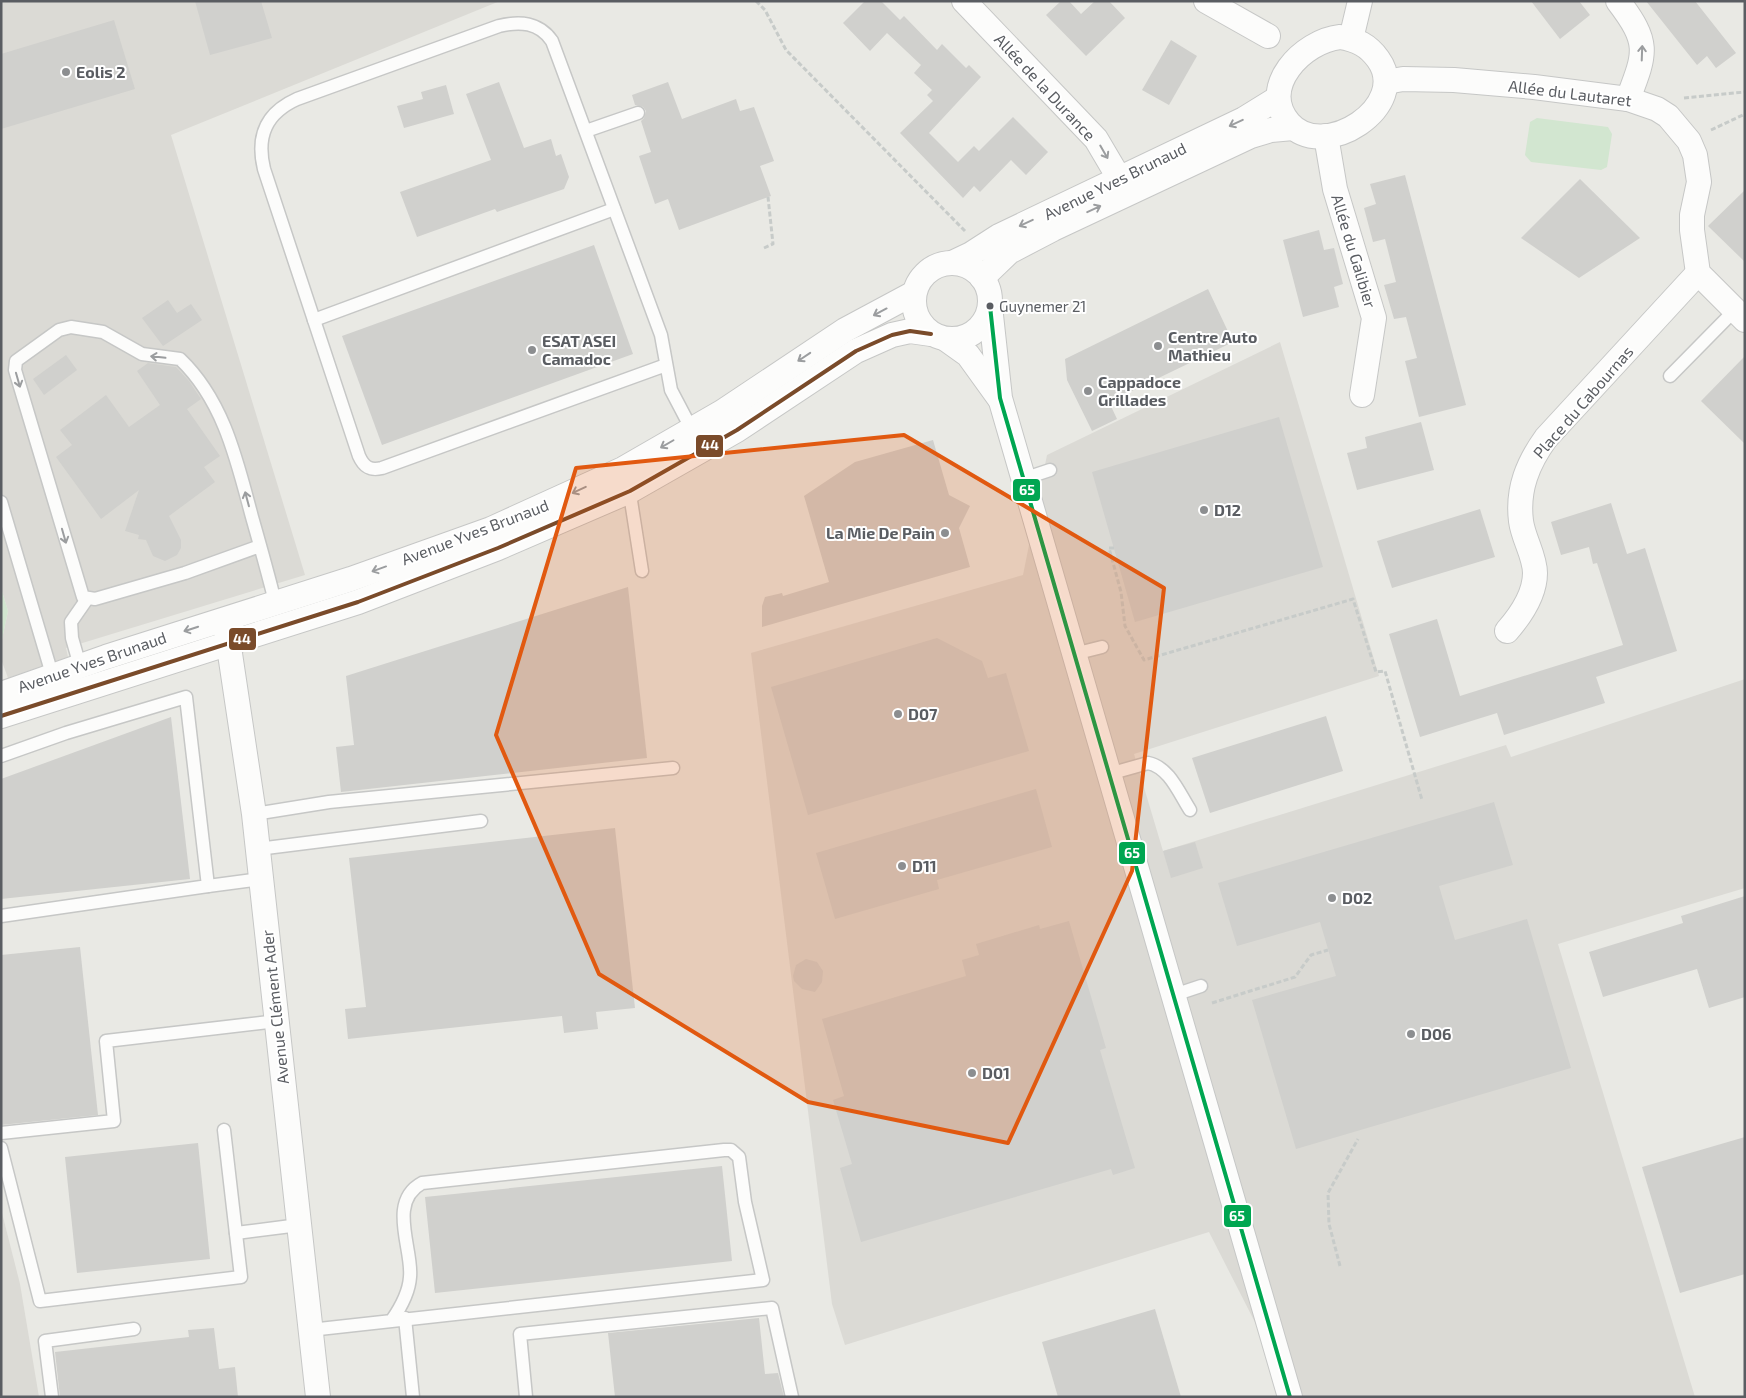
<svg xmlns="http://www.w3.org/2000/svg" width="1746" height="1398" font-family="'Exo 2',sans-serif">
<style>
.industrial{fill:#dbdad5}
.green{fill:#d2e6d0}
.building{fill:#d0d0cd}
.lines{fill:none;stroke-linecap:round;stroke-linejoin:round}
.lane-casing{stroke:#c6c7c6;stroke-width:15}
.street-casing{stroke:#c6c7c6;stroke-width:26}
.path{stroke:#c7cbc9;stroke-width:3;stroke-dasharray:5 2.5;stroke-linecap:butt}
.lane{stroke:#fcfcfb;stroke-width:12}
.street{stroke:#fcfcfb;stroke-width:24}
.bus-1-casing{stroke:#fff;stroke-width:8}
.bus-2-casing{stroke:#fff;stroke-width:8}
.bus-1{stroke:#00a651;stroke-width:4}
.bus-2{stroke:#7a4b2a;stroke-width:4}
.oneway{stroke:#9b9d9f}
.marked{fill:#e15910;fill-opacity:0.2;stroke:#e15910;stroke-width:4;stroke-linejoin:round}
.poi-dot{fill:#8c8e90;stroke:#fff;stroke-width:2}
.bus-dot{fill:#5a5d62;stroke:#fff;stroke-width:2}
.labels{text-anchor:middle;stroke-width:4;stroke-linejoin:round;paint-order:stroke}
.bus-label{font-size:15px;fill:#5a5d62;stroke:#fff;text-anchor:start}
.poi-label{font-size:16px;font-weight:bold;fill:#5a5d62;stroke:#fff;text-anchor:start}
.street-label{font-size:16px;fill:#5a5d62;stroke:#fff}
.line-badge{stroke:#fff;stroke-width:2}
.badge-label{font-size:14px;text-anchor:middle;font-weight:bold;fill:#fff}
</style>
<rect width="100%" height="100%" fill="#e9e9e4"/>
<g class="industrial">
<path d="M1,1H500L171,135L305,575L66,648L68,657L8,678L1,659V644L8,611L1,588Z"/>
<path d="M1280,342L1379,676L1134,754L1163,851L1506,745L1511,757L1745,679V888L1558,944L1695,1397H1293L1209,1232L845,1345L832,1304L751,653L1023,575L1047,455Z"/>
<path d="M1,1209L20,1284L39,1397H1Z"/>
</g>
<g class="green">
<path d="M1537,118L1608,127L1612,134L1607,167L1601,170L1531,162L1525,155L1530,122Z"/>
<path d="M1,588L8,611L1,644Z"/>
</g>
<g class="building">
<path d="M195,1H261L272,38L210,55Z"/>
<path d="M865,1H881L900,20L904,16L937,50L942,44L966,68L969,65L981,77L929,133L958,162L974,146L979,151L1013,117L1048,152L1026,175L1011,160L980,192L974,186L963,198L900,133L933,101L927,95L932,90L914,73L921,65L887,33L870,51L843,23Z"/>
<path d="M1061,1H1069L1081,14L1095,1H1109L1125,18L1086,56L1046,15Z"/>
<path d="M1531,1H1579L1590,15L1560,39Z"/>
<path d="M1646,1H1695L1736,53L1716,68L1707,56L1697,65Z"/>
<path d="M114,20L135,89L1,129V54Z"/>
<path d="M1171,40L1197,56L1169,105L1142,90Z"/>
<path d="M499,82L524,148L551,139L556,156L561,154L569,177L564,189L497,212L495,209L417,237L400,192L491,160L466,94Z"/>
<path d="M668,82L682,119L736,99L740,111L754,107L774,161L760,166L771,196L679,230L668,199L655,204L639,156L651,152L641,121L644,118L646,111L643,107L635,105L632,95Z"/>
<path d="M446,85L454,114L404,128L397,106L423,99L421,92Z"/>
<path d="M1405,175L1466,405L1419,417L1405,361L1417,358L1406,317L1394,319L1384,285L1396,282L1385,239L1373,242L1364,208L1376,204L1370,184Z"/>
<path d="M1580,179L1640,238L1579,278L1521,238Z"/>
<path d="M1745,190V262L1708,226Z"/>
<path d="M1319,230L1324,250L1334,248L1343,284L1334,287L1339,307L1303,317L1283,240Z"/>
<path d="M594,245L633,354L382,445L342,336Z"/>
<path d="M1208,289L1233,342L1109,402L1117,419L1092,431L1067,380L1065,359Z"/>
<path d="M168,300L177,313L191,304L202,320L163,346L142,318Z"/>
<path d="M66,355L77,370L44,395L33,379Z"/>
<path d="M1745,356V444L1701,401Z"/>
<path d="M148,363L176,367L189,381L201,399L187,409L220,456L204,467L215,482L169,516L181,540V548L177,555L165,561L153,556L146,540L138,539L139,535L125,531L139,490L101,519L56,457L72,445L60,430L106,395L129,427L160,405L137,371Z"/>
<path d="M1279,417L1323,567L1135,622L1092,472Z"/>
<path d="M1421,422L1434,470L1357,490L1347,453L1367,448L1365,437Z"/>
<path d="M933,440L949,495L970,506L959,528L970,567L762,627V606L765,597L782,593L783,596L829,582L804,496L855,462Z"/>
<path d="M1611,503L1627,554L1645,548L1677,651L1596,677L1605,703L1504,735L1497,713L1420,737L1389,634L1437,619L1460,696L1623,645L1597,563L1593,564L1589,547L1561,555L1551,522Z"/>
<path d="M1480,509L1495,557L1392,588L1377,541Z"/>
<path d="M628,587L647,758L341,792L336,747L354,745L346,676Z"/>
<path d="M937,638L982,661L988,678L1006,673L1029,751L808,815L771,687Z"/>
<path d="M1326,716L1343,771L1210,813L1192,758Z"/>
<path d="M171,717L190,879L1,899V779Z"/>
<path d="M1036,789L1052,847L937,880L939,889L835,919L816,853Z"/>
<path d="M1494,802L1513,865L1439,886L1455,940L1527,919L1571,1068L1296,1149L1252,1000L1336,976L1320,922L1237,946L1218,883Z"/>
<path d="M615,828L635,1008L596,1012L598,1029L564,1033L562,1016L348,1039L345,1009L366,1007L349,858Z"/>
<path d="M1195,842L1203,868L1171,878L1163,851Z"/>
<path d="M1745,896V997L1709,1008L1697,969L1603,997L1589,952L1683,923L1681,916Z"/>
<path d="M1069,921L1106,1048L1100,1050L1135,1168L1113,1175L1111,1169L861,1242L840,1168L852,1164L833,1100L844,1096L822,1019L966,976L962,960L979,955L976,944L1039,925L1040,929Z"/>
<path d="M80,947L98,1115L1,1125V955Z"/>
<path d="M806,959L817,962L823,971L822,982L815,992L802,989L794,981L793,976L796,965Z"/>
<path d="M1745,1137V1274L1680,1293L1642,1167Z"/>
<path d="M198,1143L210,1259L77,1273L65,1157Z"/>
<path d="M722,1166L732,1261L435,1293L425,1197Z"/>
<path d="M1155,1309L1181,1397H1058L1042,1342Z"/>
<path d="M759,1318L765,1374L778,1373L784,1397H615L608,1333Z"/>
<path d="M214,1328L219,1369L235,1367L238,1397H60L55,1352L189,1337L188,1330Z"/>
</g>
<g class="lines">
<g class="lane-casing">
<g id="lane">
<path d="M586,131L638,113"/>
<path d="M314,320L614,209"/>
<path d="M666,365L382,468C370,471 364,467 359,456L264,169C256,136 266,113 297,99L499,26C520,21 539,22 552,41L661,335L671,390L692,430"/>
<path d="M1670,376L1735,310"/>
<path d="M1023,479L1050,470"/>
<path d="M629,488L642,571"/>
<path d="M1,502L54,681"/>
<path d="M260,546L185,573L95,599L83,597L15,370L16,361L59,330L71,327L103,332L142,354L180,359C224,401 237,461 252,517C260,545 268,573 275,602"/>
<path d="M1074,654L1102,647"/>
<path d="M80,666L72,638L71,622L87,599"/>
<path d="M1,756L66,733L186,697L208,886L1,916"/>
<path d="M1109,774L1148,763C1169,767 1179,793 1190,810"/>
<path d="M254,814L329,802L673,768"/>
<path d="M258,849L481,821"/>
<path d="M208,886L261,879"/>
<path d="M1174,995L1201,986"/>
<path d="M1,1133L114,1121L106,1041L277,1021"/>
<path d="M1,1148L40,1301L241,1277L224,1130"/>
<path d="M236,1233L299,1225"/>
<path d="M405,1318L413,1397"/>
<path d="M310,1330L763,1280L745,1202L739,1157L731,1150H724L422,1183C387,1202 413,1249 410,1277C409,1293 401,1307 392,1320"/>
<path d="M52,1397L45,1341L134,1329"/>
<path d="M526,1397L520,1334L772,1308L792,1397"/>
</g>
</g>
<g class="street-casing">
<g id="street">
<path d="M964,1L1096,139L1119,178"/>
<path d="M1206,1L1268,36"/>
<path d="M1618,1C1650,43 1646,52 1628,99"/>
<path d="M1340,37C1357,40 1368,45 1378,59C1412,106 1323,163 1289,123C1258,87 1303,41 1340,37Z"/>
<path d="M1351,39L1360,1"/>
<path d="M1386,82L1403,79L1454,80L1534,87L1628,99L1657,109L1668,116L1689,141L1695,155L1699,182L1692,215V230L1698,273L1745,320"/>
<path d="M1326,136L1335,189L1374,318L1362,395"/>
<path d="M952,263L971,254L999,236L1244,119L1278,98"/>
<circle cx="952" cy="301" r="38"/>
<path d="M982,278L1009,252L1053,229L1251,136L1271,130L1293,128"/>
<path d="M990,306L1000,398L1290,1397"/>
<path d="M947,340L968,355L999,398"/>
<path d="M226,627L254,814L318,1397"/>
<path d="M1507,631C1521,615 1535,595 1535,573C1535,556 1523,538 1521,521C1517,489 1528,463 1546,438L1698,273"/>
<path d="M1,694L106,657L351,579L491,529L623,469L722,412L845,330L914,293"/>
<path d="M1,716L358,602L498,548L630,491L737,430L856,351L892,335L910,331L931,334"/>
</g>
</g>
<g class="path">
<path d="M756,1L765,10L786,50L965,231"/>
<path d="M1684,98L1745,92"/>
<path d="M1711,130L1745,114"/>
<path d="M764,248L773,244L768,197"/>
<path d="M1114,548H1109L1121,592L1125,626L1144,660L1353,599L1376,672L1385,671L1422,800"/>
<path d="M1212,1003L1295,977L1311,955L1328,950"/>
<path d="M1340,1266L1329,1224L1328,1193L1358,1139"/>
</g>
<use href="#lane" class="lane"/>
<use href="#street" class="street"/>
<g class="bus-1-casing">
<path id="bus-1" d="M990,306L1000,398L1290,1397"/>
</g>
<g class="bus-2-casing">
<path id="bus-2" d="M1,716L358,602L498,548L630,491L737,430L856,351L892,335L910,331L931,334"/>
</g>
<use href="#bus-1" class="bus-1"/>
<use href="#bus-2" class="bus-2"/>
</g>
<defs><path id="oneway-shaft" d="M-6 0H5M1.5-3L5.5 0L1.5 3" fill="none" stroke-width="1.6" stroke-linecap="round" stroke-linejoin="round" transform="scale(1.25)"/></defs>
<g class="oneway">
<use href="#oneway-shaft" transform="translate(1642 53) rotate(-88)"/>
<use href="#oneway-shaft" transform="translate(1236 123) rotate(155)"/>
<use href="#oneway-shaft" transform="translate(1104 152) rotate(60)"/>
<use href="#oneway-shaft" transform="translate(1094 209) rotate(-25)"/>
<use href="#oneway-shaft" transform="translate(1026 223) rotate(155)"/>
<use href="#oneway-shaft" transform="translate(880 312) rotate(152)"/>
<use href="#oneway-shaft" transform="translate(158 357) rotate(-174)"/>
<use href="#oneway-shaft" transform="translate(804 357) rotate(146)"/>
<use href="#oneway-shaft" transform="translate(18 380) rotate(74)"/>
<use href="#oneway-shaft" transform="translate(667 444) rotate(150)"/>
<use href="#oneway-shaft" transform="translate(579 490) rotate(155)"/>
<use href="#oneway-shaft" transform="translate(247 499) rotate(-105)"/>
<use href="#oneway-shaft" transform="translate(64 536) rotate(74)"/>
<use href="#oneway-shaft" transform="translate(379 569) rotate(160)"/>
<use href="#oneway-shaft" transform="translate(191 629) rotate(162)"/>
</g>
<path class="marked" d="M904,435L1164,588L1132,871L1008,1143L808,1102L599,974L496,735L576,468Z"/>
<g class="poi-dot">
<circle cx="66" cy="72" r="5"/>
<circle cx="1158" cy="346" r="5"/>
<circle cx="532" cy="350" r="5"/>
<circle cx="1088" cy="391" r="5"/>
<circle cx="1204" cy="510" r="5"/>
<circle cx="945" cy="533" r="5"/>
<circle cx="898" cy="714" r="5"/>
<circle cx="902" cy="866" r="5"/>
<circle cx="1332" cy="898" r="5"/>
<circle cx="1411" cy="1034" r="5"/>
<circle cx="972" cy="1073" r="5"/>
</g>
<circle class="bus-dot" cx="990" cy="306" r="4.5"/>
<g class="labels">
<g class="bus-label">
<text x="999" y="312">Guynemer 21</text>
</g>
<g class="poi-label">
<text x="76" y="78">Eolis 2</text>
<text x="1168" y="343">Centre Auto<tspan x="1168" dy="18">Mathieu</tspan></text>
<text x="542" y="347">ESAT ASEI<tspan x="542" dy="18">Camadoc</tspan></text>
<text x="1098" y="388">Cappadoce<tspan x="1098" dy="18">Grillades</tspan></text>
<text x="1214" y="516">D12</text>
<text x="935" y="539" text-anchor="end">La Mie De Pain</text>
<text x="908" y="720">D07</text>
<text x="912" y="872">D11</text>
<text x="1342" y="904">D02</text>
<text x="1421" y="1040">D06</text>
<text x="982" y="1079">D01</text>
</g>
<g class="street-label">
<text transform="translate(1045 87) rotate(47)" y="6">Allée de la Durance</text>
<text transform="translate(1570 93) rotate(7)" y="6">Allée du Lautaret</text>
<text transform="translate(1115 181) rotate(-26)" y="6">Avenue Yves Brunaud</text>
<text transform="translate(1354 251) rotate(73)" y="6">Allée du Galibier</text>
<text transform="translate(1583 402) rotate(-49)" y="6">Place du Cabournas</text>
<text transform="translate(475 532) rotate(-21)" y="6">Avenue Yves Brunaud</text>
<text transform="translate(92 662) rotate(-19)" y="6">Avenue Yves Brunaud</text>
<text transform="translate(275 1007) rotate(-96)" y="6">Avenue Clément Ader</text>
</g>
</g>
<g class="line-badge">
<rect x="695" y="434" width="29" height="24" rx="5" fill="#7a4b2a"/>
<rect x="1012" y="478" width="29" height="24" rx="5" fill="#00a651"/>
<rect x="228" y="627" width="29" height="24" rx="5" fill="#7a4b2a"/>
<rect x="1118" y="841" width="28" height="24" rx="5" fill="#00a651"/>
<rect x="1223" y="1204" width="29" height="24" rx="5" fill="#00a651"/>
</g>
<g class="badge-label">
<text x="710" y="450">44</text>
<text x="1027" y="495">65</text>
<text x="242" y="644">44</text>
<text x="1132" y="858">65</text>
<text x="1237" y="1221">65</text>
</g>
<rect width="1746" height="1398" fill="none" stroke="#5a5d62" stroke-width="5"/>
</svg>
